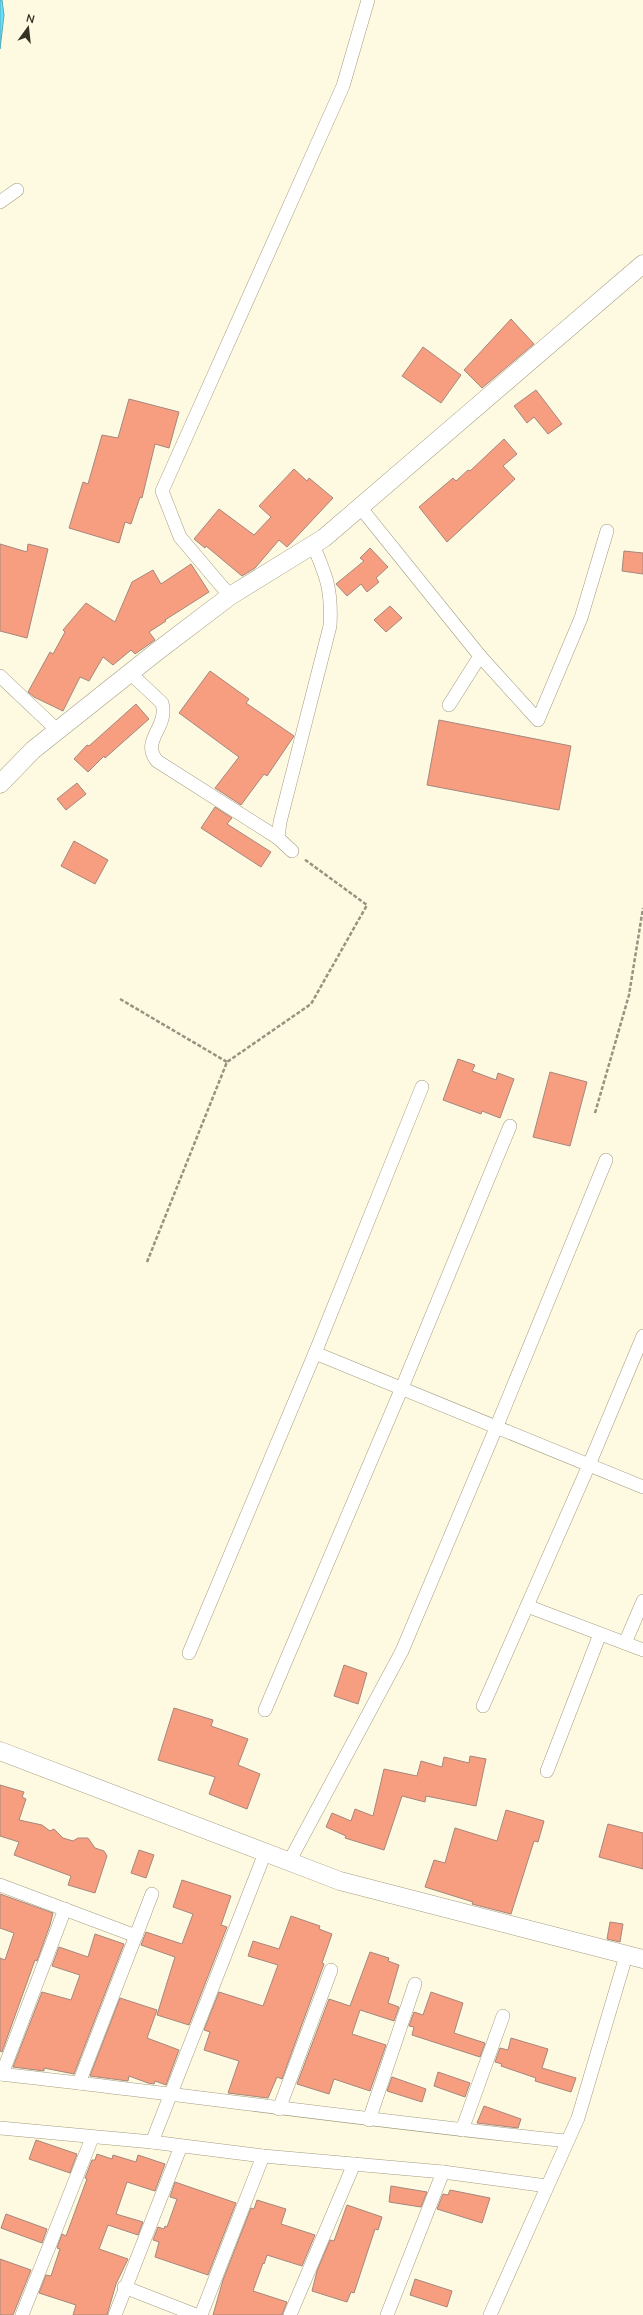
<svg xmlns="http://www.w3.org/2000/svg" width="643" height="2315" font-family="'Nunito Sans',sans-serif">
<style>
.water{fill:#65e0fc;stroke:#56acbc}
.building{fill:#f89e80;stroke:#a5877d}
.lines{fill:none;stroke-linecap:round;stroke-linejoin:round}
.minor-casing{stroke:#a39d81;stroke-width:14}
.secondary-casing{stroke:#a39d81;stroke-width:19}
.path{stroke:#969381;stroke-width:2.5;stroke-dasharray:4 2;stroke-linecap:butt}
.minor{stroke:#fff;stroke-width:13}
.secondary{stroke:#fff;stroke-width:18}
</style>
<rect width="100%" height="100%" fill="#fef9e1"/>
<path class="water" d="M0,0H2L4,15L0,49Z"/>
<g class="building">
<path d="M511,319L534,344L482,388L464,370Z"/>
<path d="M423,347L461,375L441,403L402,376Z"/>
<path d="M536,390L562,424L548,434L534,417L527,423L514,406Z"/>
<path d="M129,399L179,412L169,448L155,444L142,498L140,497L131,524L125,522L119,543L69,528L83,482L88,484L102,435L118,438Z"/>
<path d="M504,439L517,454L503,466L515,479L447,542L419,507L453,478L456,481L468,470L470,471Z"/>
<path d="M294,469L307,481L309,478L333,498L287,547L279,540L255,568L242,576L206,546L205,548L194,539L219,509L254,535L271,517L259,506Z"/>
<path d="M0,544L27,552L28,544L48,549L27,638L0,631Z"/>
<path d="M370,548L388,567L376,578L379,582L367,592L361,584L347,596L336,584L364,561L360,558Z"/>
<path d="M624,551L643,553V574L622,571Z"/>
<path d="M191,564L209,592L165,620L166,621L149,632L155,640L135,654L131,650L113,665L103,657L89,681L80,677L63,711L34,697L28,692L50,652L53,654L65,632L63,630L86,603L115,622L132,582L153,570L161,584Z"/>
<path d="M390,606L402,618L386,632L374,620Z"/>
<path d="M210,671L249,699L246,703L294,736L267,776L264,774L241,805L215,788L239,757L179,713Z"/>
<path d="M136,704L149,719L105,758L104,756L88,772L74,759L87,745L89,746Z"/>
<path d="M439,720L571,746L559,810L427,785Z"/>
<path d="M77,783L86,794L66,810L57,799Z"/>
<path d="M215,807L232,818L227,824L271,852L261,867L201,828Z"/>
<path d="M74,841L108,860L95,884L61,866Z"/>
<path d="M458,1059L475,1065L472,1071L496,1080L498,1073L514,1079L500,1118L482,1111L481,1114L443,1100Z"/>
<path d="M550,1072L587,1082L570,1146L533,1137Z"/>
<path d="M344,1665L367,1673L358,1704L334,1696Z"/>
<path d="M174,1708L213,1720L211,1726L248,1739L238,1765L260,1774L247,1809L209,1794L215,1777L158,1760Z"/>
<path d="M470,1756L486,1759L476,1806L426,1796L425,1802L402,1796L384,1850L345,1838L346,1836L326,1827L332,1813L351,1821L355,1809L373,1816L384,1769L417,1776L421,1761L442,1767L444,1757L469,1763Z"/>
<path d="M0,1785L24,1792L22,1797L26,1799L19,1820L42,1825L50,1831L54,1829L63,1838L73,1841L78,1838H88L95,1848L104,1851L107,1856L95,1893L68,1885L71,1876L14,1855L19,1842L0,1836Z"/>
<path d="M506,1810L544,1821L538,1842L534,1841L511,1914L472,1904L473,1902L425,1887L434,1860L445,1863L455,1828L497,1841Z"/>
<path d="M608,1824L643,1833V1869L599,1857Z"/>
<path d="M139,1850L154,1855L146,1878L131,1873Z"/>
<path d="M182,1880L231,1896L221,1925L227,1927L189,2025L157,2015L175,1957L141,1945L146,1932L182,1944L193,1914L173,1907Z"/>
<path d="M0,1894L53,1913L50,1925L37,1961L35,1960L2,2052L0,2051V1958L5,1960L14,1933L0,1928Z"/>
<path d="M291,1916L320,1926L319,1929L332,1934L322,1963L324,1964L320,1975L282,2079L277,2077L268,2098L228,2093L239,2061L204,2050L210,2032L204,2030L219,1992L263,2006L278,1965L248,1956L253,1941L279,1949Z"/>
<path d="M610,1922L623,1924L620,1942L607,1939Z"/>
<path d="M95,1934L124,1944L74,2074L44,2068V2071L13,2067L42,1992L71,2000L80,1975L52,1966L59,1947L88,1957Z"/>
<path d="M370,1952L389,1958L388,1961L399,1965L388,2003L399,2007L394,2021L360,2010L352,2034L386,2045L370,2091L334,2079L329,2094L297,2084L329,1999L350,2006Z"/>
<path d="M431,1992L463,2003L454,2033L485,2043L480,2057L412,2035L414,2027L409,2026L414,2012L423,2015Z"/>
<path d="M120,1998L157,2010L147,2038L179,2050L166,2085L155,2081L154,2084L148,2083L129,2076L128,2081L90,2076Z"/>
<path d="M511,2038L548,2049L542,2068L576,2078L571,2092L535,2081L536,2078L501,2066L502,2064L495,2062L500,2048L508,2050Z"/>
<path d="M438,2072L470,2083L465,2097L434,2086Z"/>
<path d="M392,2077L426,2089L422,2102L387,2091Z"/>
<path d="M484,2106L521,2119L518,2128L477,2123Z"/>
<path d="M36,2140L77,2154L70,2173L29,2159Z"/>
<path d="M97,2154L112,2159L113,2155L136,2162L138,2155L165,2164L155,2191L127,2182L116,2214L143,2222L138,2235L108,2225L99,2249L128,2259L116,2284L107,2315H73L76,2305L39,2293L46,2275L51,2276L60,2249L57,2248L62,2234L66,2236L87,2179L85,2178L92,2160H95Z"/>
<path d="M175,2182L236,2203L208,2275L155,2257L159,2242L153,2240L158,2227L164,2229L165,2226L167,2227L177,2199L170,2197Z"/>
<path d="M391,2186L427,2192L421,2207L389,2202Z"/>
<path d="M450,2190L490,2198L482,2223L437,2209L443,2194L448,2195Z"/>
<path d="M257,2200L286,2209L281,2224L315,2235L302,2266L267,2255L264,2264L263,2263L253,2291L287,2302L282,2315H213L223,2280L251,2208L254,2209Z"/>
<path d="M347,2205L382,2217L378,2230L375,2229L354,2293L351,2292L347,2302L312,2291L317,2271L330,2240L334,2241Z"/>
<path d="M6,2214L47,2229L42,2243L1,2228Z"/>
<path d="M0,2259L31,2270L13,2315H0Z"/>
<path d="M415,2279L452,2291L447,2307L410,2295Z"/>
</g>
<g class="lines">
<g class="minor-casing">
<g id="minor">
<path d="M0,202L17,190"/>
<path d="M360,507L480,656L449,705"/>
<path d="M230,596L180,537L162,491L343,86L368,0"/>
<path d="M480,656L538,720L581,618L607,531"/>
<path d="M130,673L162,703C169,728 140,740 157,761L278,838"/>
<path d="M0,676L57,730"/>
<path d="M292,851L278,838L280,822L330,626C332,591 327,577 313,545"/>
<path d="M315,1353L643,1487"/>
<path d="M527,1606L643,1650"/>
<path d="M625,1643L643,1601"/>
<path d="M189,1653L315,1353L422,1087"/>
<path d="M483,1706L589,1465L643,1336"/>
<path d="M265,1710L401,1390L510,1126"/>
<path d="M547,1771L600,1634"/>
<path d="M289,1862L402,1651L496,1428L606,1160"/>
<path d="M0,1885L136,1936"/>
<path d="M0,2074C189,2095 378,2122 567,2141"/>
<path d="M2,2074L65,1909"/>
<path d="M79,2083L152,1894"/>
<path d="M279,2109L331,1970"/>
<path d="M369,2120L415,1984"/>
<path d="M0,2128L152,2142L263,2156L443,2172L547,2186"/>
<path d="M462,2130L503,2016"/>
<path d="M152,2142L265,1853"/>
<path d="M124,2287L196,2315"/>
<path d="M22,2315L92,2138"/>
<path d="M115,2315L181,2146"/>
<path d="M201,2315L263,2156"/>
<path d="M290,2315L354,2164"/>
<path d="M387,2315L443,2172"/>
<path d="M490,2315L578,2118L626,1956"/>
</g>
</g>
<g class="secondary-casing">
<g id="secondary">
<path d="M0,784L33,750L155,653L230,596L324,538L643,264"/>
<path d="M0,1751L340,1881L643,1959"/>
</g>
</g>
<g class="path">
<path d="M120,999L227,1062"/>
<path d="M595,1113L629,995L643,908"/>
<path d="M147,1262L227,1062L311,1004L367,905L304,859"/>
</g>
<use href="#minor" class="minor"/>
<use href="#secondary" class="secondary"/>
</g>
<g transform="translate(28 28) rotate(15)" stroke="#fef9e1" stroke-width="3" paint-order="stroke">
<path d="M0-3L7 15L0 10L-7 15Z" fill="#343226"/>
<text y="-6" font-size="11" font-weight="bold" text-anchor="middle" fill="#343226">N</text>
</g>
</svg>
